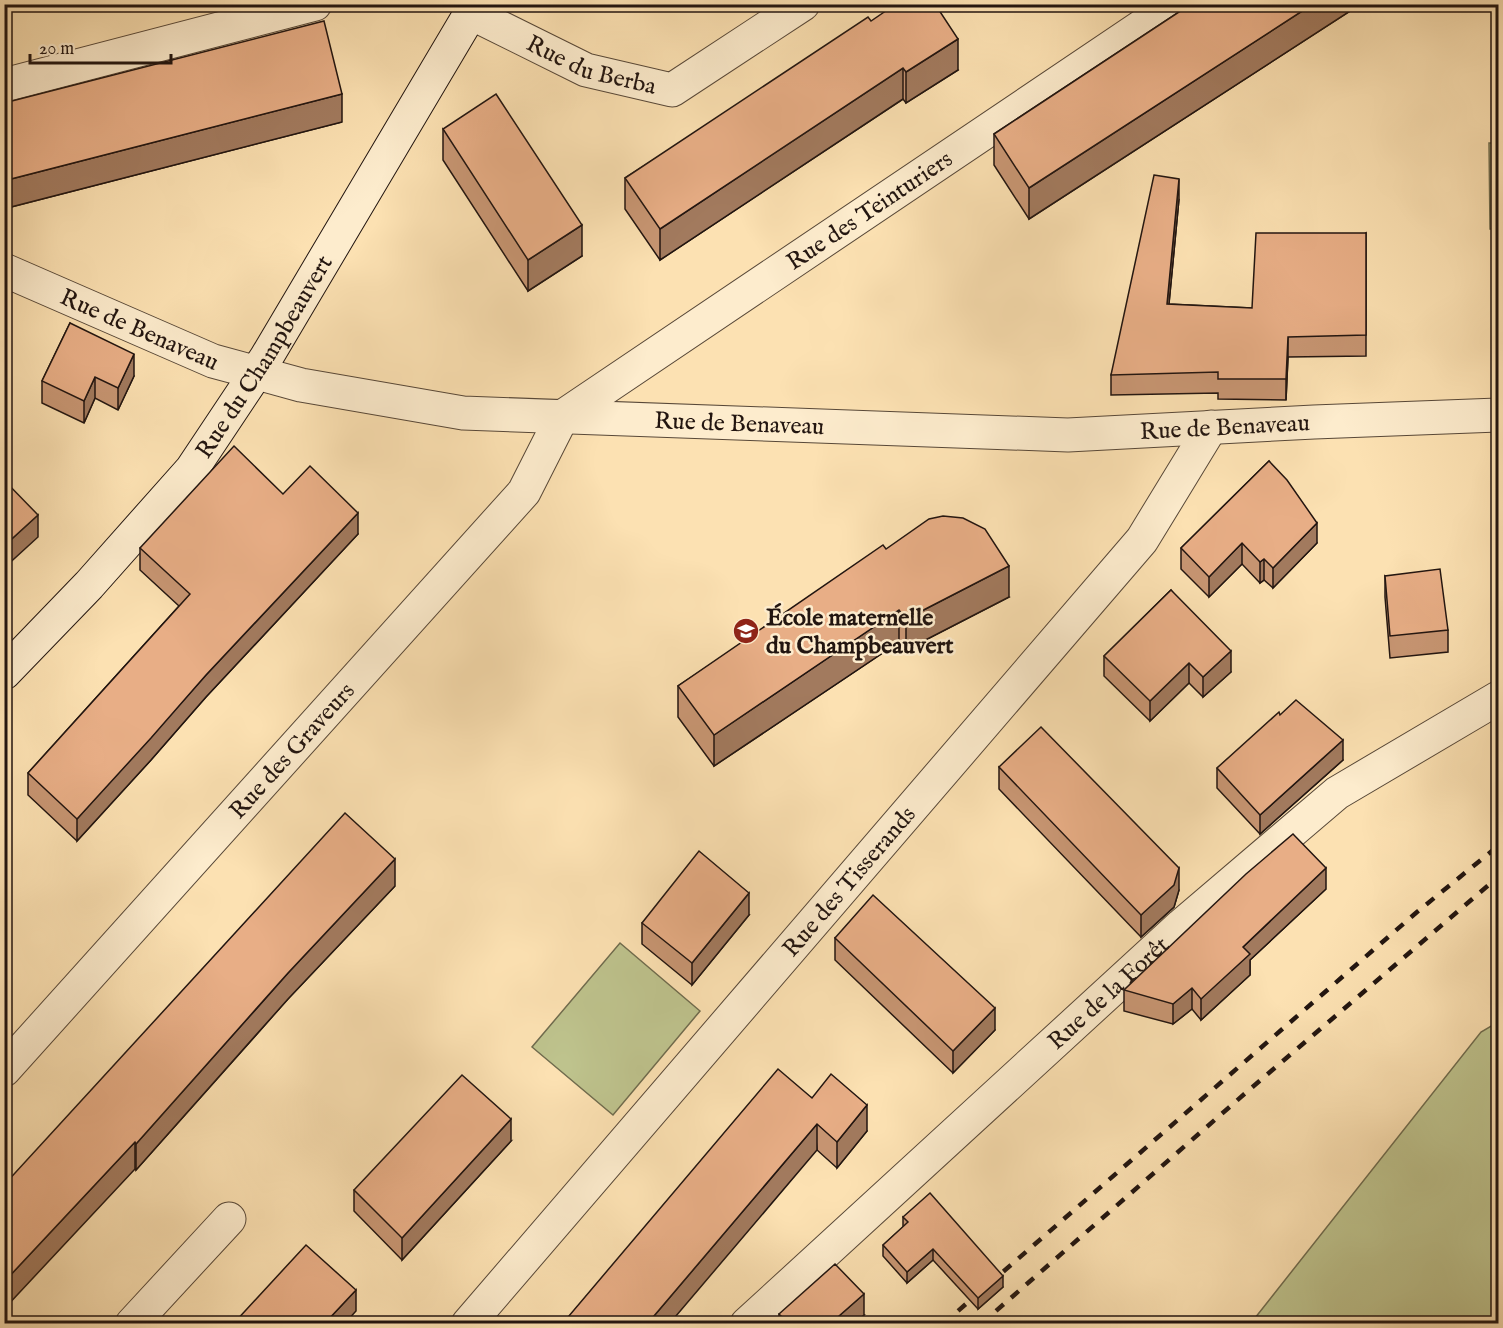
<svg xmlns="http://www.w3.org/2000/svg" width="1503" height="1328" font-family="'IM FELL English',serif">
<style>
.green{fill:#bec38d;stroke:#706c4e;stroke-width:1.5}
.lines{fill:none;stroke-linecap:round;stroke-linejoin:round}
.street-casing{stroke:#584838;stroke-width:35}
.secondary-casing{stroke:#221510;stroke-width:35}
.street{stroke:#fdeccd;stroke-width:33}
.secondary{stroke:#fdeccd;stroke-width:33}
.rail{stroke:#221510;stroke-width:4.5;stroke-dasharray:10 10;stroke-linecap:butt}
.wall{fill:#c89673;stroke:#221510;stroke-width:1.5}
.shaded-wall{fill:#a27a5e;stroke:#221510;stroke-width:1.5}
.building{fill:#e8ae86;stroke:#221510;stroke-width:1.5}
.labels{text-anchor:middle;stroke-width:5;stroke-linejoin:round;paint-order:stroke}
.street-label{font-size:24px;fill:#221510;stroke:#fdeccd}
.poi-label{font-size:24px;font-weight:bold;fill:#221510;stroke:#fdeccd;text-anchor:start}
</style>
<rect width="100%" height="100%" fill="#fce1b2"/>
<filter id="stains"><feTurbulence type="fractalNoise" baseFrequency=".00333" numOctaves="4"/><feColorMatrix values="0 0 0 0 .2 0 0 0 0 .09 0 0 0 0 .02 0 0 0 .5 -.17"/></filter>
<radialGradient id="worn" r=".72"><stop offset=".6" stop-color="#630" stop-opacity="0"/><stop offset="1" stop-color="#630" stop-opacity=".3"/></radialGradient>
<g class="green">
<path d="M1489,143H1498V229H1490Z"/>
<path d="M620,943L700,1011L613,1115L532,1047Z"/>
<path d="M1498,1022V1323H1251L1481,1032Z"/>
</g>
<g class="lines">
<g class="street-casing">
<g id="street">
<path id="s1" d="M471,13L586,70L672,90L803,4"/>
<path d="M4,85L315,4"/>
<path id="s2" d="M4,270L213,361L301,385L463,413L1068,435L1314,422L1498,415"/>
<path id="s3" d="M4,1070L524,492L562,417L1175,4"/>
<path d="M132,1324L229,1219"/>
<path id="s4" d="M468,1324L1142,540L1211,427"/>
<path id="s5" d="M747,1324L1182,925L1337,793L1498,698"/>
</g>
</g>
<g class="secondary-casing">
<g id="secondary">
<path id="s6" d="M4,673L89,585L192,469L266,358L476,4"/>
</g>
</g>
<use href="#street" class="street"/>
<use href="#secondary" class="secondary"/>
<g class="rail">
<path d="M943,1324L1417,912L1498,846"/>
<path d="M981,1324L1249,1090L1498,877"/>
</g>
</g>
<g class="wall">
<path d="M1191,4H1361L1029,219L994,165V134Z"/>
<path d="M871,21L958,70L906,103L903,99L660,260L625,209V178Z"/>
<path d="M4,103L342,122L7,208L4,199Z"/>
<path d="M443,129L582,256L528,291L443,160Z"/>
<path d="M1179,199L1169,304L1252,308L1366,233V356L1288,357L1286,400L1218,399V393L1111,395V375Z"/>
<path d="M70,323L134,376L118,410L95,398L84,423L42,403V381Z"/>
<path d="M1497,438H1498V484L1497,460Z"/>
<path d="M1269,461L1317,543L1273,588L1264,580L1260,583L1242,564L1209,597L1181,569V548Z"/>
<path d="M283,494L358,534L206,697L151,760L77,841L28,795V773L179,606L140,570V548Z"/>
<path d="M886,549L1009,597L906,650L899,642L714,766L678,717V686Z"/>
<path d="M1385,576L1448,630V652L1390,658L1385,597Z"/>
<path d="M1171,590L1231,672L1203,697L1189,683L1150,721L1104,676V656Z"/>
<path d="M1280,715L1343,760L1260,834L1217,788V768Z"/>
<path d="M999,767L1179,890L1174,907L1141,937L999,789Z"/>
<path d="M395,886L288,999L136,1170L135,1169L4,1185Z"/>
<path d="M1326,889L1250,960V975L1201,1020L1192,1009L1173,1024L1124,1011V990Z"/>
<path d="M749,915L692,985L642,944V923Z"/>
<path d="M835,938L995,1030L953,1073L835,960Z"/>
<path d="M812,1098L867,1131L837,1168L817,1150Z"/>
<path d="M511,1141L402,1260L354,1211V1190Z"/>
<path d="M903,1217L1003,1287L978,1309L933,1260L907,1283L883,1256V1245L903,1227Z"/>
<path d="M779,1314L864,1315L855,1323H779Z"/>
</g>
<g class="shaded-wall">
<path d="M4,4H18L4,8Z"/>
<path d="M1313,4H1361L1029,219V188Z"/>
<path d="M958,39V70L906,103V72Z"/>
<path d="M903,68V99L660,260V229Z"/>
<path d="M342,94V122L7,208V180Z"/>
<path d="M1179,179V199L1167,324V304Z"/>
<path d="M582,225V256L528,291V260Z"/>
<path d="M1288,337V357L1286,400V379Z"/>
<path d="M134,354V376L118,410V388Z"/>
<path d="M95,377V398L84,423V401Z"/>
<path d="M358,513V534L206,697L151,760L77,841V819L206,675Z"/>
<path d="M38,515V537L4,568V546Z"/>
<path d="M1317,523V543L1273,588V568Z"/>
<path d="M1242,543V564L1209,597V577Z"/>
<path d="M1264,559V580L1260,583V562Z"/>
<path d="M1009,566V597L906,650V619Z"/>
<path d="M899,610V642L714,766V735Z"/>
<path d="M1231,651V672L1203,697V677Z"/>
<path d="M1189,663V683L1150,721V701Z"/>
<path d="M1343,740V760L1260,834V815Z"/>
<path d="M395,859V886L288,999L136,1170V1144L288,973Z"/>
<path d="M1179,868V890L1174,907L1141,937V915Z"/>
<path d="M1326,868V889L1250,960V975L1201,1020V999L1243,947Z"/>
<path d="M749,893V915L692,985V963Z"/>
<path d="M1192,988V1009L1173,1024V1004Z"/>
<path d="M995,1008V1030L953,1073V1051Z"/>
<path d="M867,1105V1131L837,1168V1142Z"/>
<path d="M511,1119V1141L402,1260V1238Z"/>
<path d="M817,1124V1150L670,1323H648Z"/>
<path d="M135,1142V1169L4,1309V1282Z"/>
<path d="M933,1249V1260L907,1283V1272Z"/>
<path d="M1003,1276V1287L978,1309V1298Z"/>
<path d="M356,1290V1311L345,1323H325Z"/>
<path d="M864,1294V1315L855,1323H831Z"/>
</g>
<g class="building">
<path d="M896,4H935L958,39L906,72L903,68L660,229L625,178L868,17L871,21Z"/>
<path d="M1191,4H1313L1029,188L994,134Z"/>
<path d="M324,21L342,94L7,180L4,170V103Z"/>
<path d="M496,94L582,225L528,260L443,129Z"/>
<path d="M1154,175L1179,179L1167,304L1252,308L1256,233H1366V335L1288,337L1286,379H1218V372L1111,375Z"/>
<path d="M70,323L134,354L118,388L95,377L84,401L42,381Z"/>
<path d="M1497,438H1498V463Z"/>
<path d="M234,446L283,494L310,466L358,513L206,675L151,738L77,819L28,773L190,594L140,548Z"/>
<path d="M1269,461L1287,480L1317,523L1273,568L1264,559L1260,562L1242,543L1209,577L1181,548Z"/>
<path d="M4,480L38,515L4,546Z"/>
<path d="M943,516L963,518L985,529L1009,566L906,619L899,610L714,735L678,686L883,545L886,549L929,519Z"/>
<path d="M1440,569L1448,630L1390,636L1385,576Z"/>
<path d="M1171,590L1231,651L1203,677L1189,663L1150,701L1104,656Z"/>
<path d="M1296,700L1343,740L1260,815L1217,768L1279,712L1280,715Z"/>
<path d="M1041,727L1179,868L1174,885L1141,915L999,767Z"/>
<path d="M345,813L395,859L288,973L136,1144L135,1142L4,1282V1185Z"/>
<path d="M1293,834L1326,868L1243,947L1250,954L1201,999L1192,988L1173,1004L1124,990L1246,874Z"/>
<path d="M699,851L749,893L692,963L642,923Z"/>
<path d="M873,895L995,1008L953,1051L835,938Z"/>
<path d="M778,1069L812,1098L831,1074L867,1105L837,1142L817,1124L648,1323H563Z"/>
<path d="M462,1075L511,1119L402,1238L354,1190Z"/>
<path d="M930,1193L1003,1276L978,1298L933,1249L907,1272L883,1245L908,1222L903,1217Z"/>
<path d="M306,1245L356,1290L325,1323H234Z"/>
<path d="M835,1264L864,1294L831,1323H788L779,1314Z"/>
</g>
<defs>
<g id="school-disc" transform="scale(1.35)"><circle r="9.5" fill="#8f2418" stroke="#fdeccd"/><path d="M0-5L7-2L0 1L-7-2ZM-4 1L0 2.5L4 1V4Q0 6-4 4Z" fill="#fff"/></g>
</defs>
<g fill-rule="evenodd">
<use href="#school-disc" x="746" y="631"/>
</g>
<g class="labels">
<g class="street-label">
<text dy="8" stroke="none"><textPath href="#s1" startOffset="132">Rue du Berba</textPath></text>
<text dy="8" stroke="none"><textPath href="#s3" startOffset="1232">Rue des Teinturiers</textPath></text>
<text dy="8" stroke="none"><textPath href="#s2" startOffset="148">Rue de Benaveau</textPath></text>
<text dy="8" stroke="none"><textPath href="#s6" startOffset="411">Rue du Champbeauvert</textPath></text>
<text dy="8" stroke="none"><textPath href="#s2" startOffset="760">Rue de Benaveau</textPath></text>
<text dy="8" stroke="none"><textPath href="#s2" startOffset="1246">Rue de Benaveau</textPath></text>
<text dy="8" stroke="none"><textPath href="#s3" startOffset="430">Rue des Graveurs</textPath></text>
<text dy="8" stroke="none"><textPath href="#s4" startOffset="584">Rue des Tisserands</textPath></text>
<text dy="8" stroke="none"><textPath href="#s5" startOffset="490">Rue de la Forêt</textPath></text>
</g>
<g class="poi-label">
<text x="766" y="625">École maternelle<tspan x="766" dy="28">du Champbeauvert</tspan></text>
</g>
</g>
<rect width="1503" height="1328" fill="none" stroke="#fce1b2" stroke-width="24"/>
<rect x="6" y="6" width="1491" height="1316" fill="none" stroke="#221510" stroke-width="3"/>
<rect x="12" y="12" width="1479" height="1304" fill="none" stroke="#221510" stroke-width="1.5"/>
<path d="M30 54v9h141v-9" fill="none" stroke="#221510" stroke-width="3"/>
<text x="39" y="54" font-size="18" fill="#221510" stroke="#fdeccd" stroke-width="4.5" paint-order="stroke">20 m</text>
<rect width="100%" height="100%" filter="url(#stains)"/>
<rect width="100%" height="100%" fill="url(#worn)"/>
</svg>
